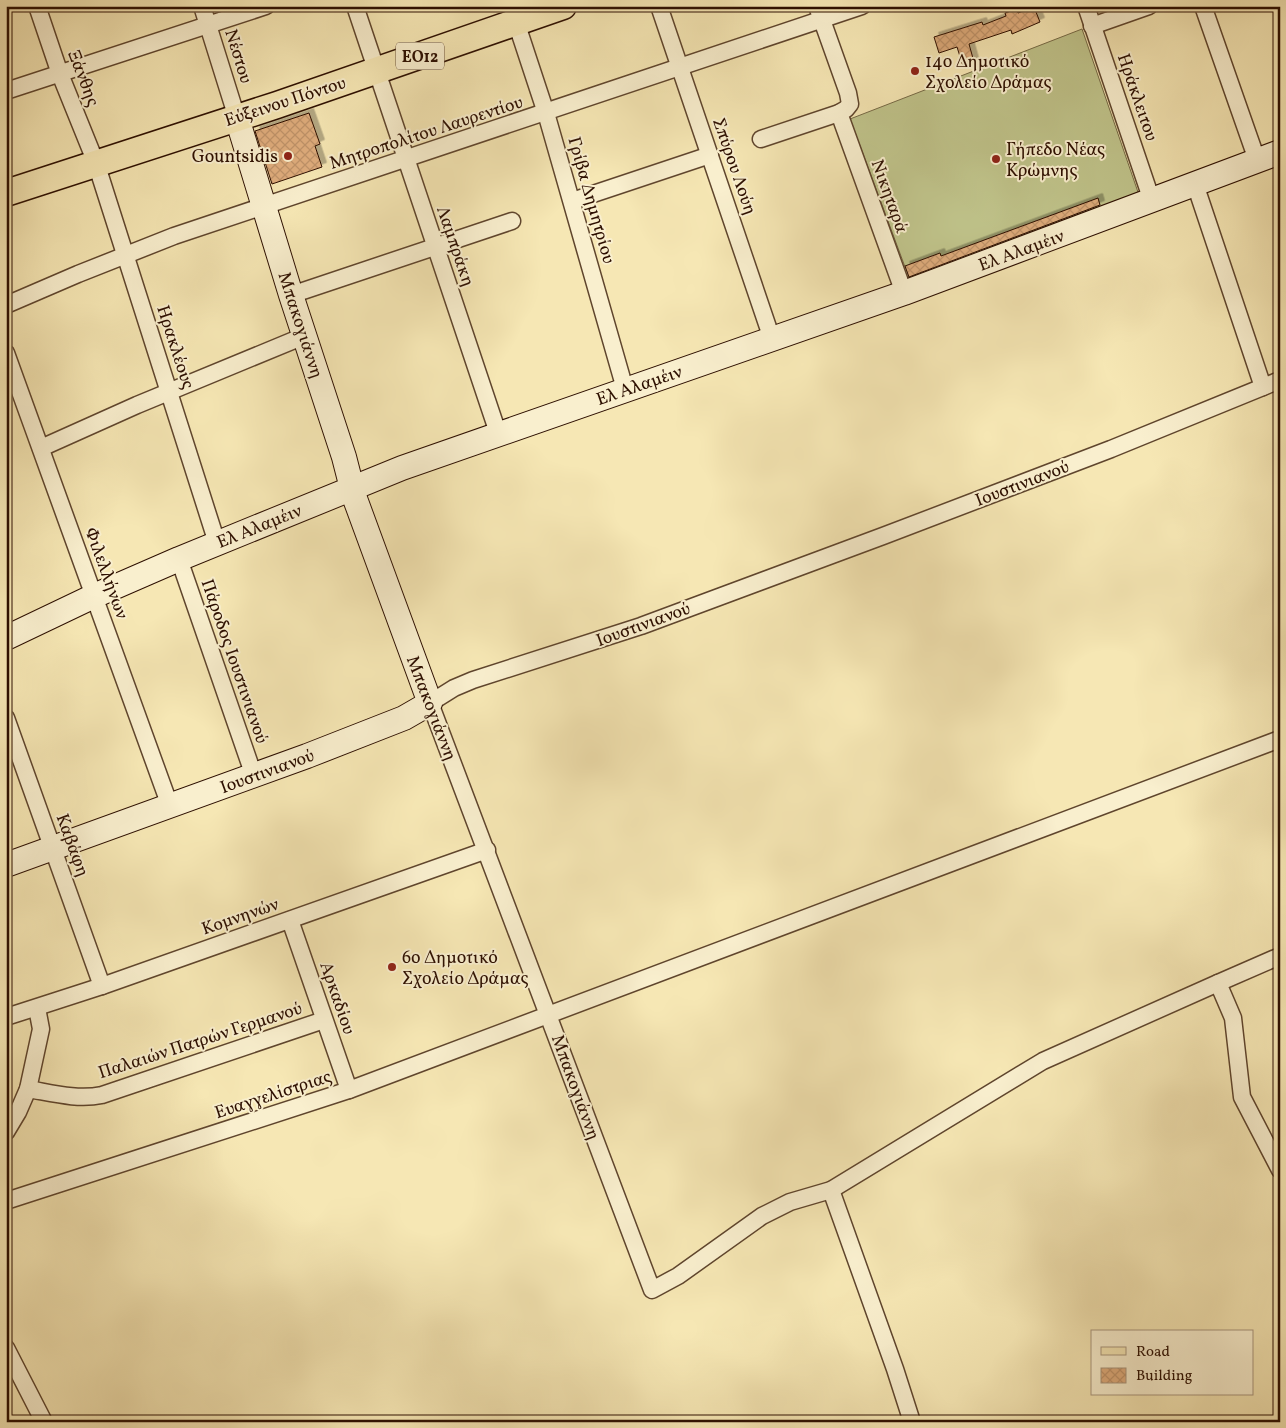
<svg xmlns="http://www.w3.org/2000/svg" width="1286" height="1428" font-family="Vollkorn,serif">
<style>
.garden{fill:#c0c48b;stroke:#766a46}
.building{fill:url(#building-cross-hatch);stroke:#2d0f00;filter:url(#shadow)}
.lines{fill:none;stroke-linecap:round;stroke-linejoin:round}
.street-casing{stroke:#5f452d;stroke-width:19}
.secondary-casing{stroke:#2d0f00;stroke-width:26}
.primary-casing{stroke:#2d0f00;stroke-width:29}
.street{stroke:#f9efce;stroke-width:16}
.secondary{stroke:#f9efce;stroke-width:24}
.primary{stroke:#f6e7b4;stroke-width:26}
.poi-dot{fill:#8f2418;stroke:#f9efce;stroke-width:2}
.labels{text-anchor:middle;stroke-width:4;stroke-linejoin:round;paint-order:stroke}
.shield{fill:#f9efce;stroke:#6a523e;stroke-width:1}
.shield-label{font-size:16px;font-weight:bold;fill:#2d0f00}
.street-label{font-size:18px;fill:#2d0f00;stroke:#f9efce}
.poi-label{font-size:18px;fill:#2d0f00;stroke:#f9efce;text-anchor:start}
</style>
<defs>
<pattern id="building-cross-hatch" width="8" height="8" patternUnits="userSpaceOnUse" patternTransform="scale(1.25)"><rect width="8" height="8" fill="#deac7c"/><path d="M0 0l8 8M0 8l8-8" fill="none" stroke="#bf9369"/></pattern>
<filter id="shadow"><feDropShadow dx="4.5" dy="-4.5" stdDeviation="0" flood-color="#0004"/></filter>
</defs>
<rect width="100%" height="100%" fill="#f6e7b4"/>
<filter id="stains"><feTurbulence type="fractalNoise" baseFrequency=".004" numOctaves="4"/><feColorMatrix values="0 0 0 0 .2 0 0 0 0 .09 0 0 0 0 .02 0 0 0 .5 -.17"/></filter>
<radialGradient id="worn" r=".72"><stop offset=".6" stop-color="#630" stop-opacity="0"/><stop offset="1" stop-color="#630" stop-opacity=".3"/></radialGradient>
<path class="garden" d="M1082,29L1140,198L911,283L850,119Z"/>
<g class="building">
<path d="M1034,7L1040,22L1012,34L1011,30L969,44L974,62L963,66L957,47L939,53L934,37L982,22L983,25L1006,16L1005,13L1017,9L1018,13Z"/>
<path d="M309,113L320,144L315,146L322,167L272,184L255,131Z"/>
<path d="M1098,198L1100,205L909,277L905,266L940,253L941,256Z"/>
</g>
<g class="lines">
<g class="street-casing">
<g id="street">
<path d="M37,6L60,74L96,163L217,543"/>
<path d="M202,6L237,118"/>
<path d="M355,6L498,433"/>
<path d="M659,6L772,339"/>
<path d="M1086,6L1152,201"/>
<path d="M1203,6L1257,160"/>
<path d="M516,22L546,113L625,389"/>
<path d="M1092,26L1149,6"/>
<path d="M6,91L266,6"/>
<path d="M839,113L904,293"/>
<path d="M761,139L839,113L846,109L850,104L848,93L817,6"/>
<path d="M1195,184L1263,387"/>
<path d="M572,201L710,155"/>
<path d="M291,295L512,221"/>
<path d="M6,305L78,274L174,236L862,6"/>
<path d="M6,353L170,806"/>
<path d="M41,448L137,405L304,336"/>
<path d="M179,559L254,776"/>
<path d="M6,718L102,986"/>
<path d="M290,920L349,1090"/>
<path d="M1280,956L1218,983L1233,1018L1242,1097L1280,1170"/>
<path d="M1218,983L1043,1061L831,1190L790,1202L762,1216L678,1276L652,1290L430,703L454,688L473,680L641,626L883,536L1111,449L1280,380"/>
<path d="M6,1017L102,986L487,850"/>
<path d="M28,1089C52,1093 77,1100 102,1095L324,1020"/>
<path d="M6,1132L18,1112L28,1089L41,1029L37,1008"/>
<path d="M831,1190L895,1369L912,1422"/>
<path d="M6,1201L349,1090L1280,739"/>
<path d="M6,1348L44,1422"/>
</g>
</g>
<g class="secondary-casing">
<g id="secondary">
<path d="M6,638L94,596L179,559L402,468L904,293L1280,152"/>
<path d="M6,865L307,756L404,718L430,703L354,496L344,457L291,295L237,118"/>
</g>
</g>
<g class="primary-casing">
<path id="primary" d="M6,193L277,105L563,6"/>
</g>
<use href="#street" class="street"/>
<use href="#secondary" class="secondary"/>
<use href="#primary" class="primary"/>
</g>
<g class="poi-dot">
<circle cx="915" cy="71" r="5"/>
<circle cx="288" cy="156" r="5"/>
<circle cx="996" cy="159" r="5"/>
<circle cx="392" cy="967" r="5"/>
</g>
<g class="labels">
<rect class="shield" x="396" y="42.5" width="48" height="27" rx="4"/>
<g class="shield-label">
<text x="420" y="62">ΕΟ12</text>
</g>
<g class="street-label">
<text transform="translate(239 56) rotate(73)" y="6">Νέστου</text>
<text transform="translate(84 78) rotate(69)" y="6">Ξάνθης</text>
<text transform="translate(1138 97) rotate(71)" y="6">Ηράκλειτου</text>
<text transform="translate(285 101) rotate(-18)" y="6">Εύξεινου Πόντου</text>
<text transform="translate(426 132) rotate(-18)" y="6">Μητροπολίτου Λαυρεντίου</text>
<text transform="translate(735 166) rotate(71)" y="6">Σπύρου Λούη</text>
<text transform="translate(890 196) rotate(70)" y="6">Νικηταρά</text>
<text transform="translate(592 200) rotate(74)" y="6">Γρίβα Δημητρίου</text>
<text transform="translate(456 246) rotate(71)" y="6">Λαμπράκη</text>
<text transform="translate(1021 250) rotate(-20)" y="6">Ελ Αλαμέιν</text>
<text transform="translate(301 325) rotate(72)" y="6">Μπακογιάννη</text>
<text transform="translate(176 347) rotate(72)" y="6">Ηρακλέους</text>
<text transform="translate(639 385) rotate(-19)" y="6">Ελ Αλαμέιν</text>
<text transform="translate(1022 483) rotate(-21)" y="6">Ιουστινιανού</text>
<text transform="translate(259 526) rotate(-22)" y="6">Ελ Αλαμέιν</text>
<text transform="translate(107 573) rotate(70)" y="6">Φιλελλήνων</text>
<text transform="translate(643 624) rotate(-20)" y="6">Ιουστινιανού</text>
<text transform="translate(235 661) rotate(71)" y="6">Πάροδος Ιουστινιανού</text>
<text transform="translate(432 708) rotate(69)" y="6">Μπακογιάννη</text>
<text transform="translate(267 771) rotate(-20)" y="6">Ιουστινιανού</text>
<text transform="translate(73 845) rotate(70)" y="6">Καβάφη</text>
<text transform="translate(240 916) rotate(-19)" y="6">Κομνηνών</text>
<text transform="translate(338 998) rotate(71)" y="6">Αρκαδίου</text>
<text transform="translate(200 1040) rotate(-18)" y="6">Παλαιών Πατρών Γερμανού</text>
<text transform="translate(576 1087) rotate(70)" y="6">Μπακογιάννη</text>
<text transform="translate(273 1094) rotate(-18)" y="6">Ευαγγελίστριας</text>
</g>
<g class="poi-label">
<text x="925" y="67">14ο Δημοτικό<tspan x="925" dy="21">Σχολείο Δράμας</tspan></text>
<text x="1006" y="155">Γήπεδο Νέας<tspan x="1006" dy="21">Κρώμνης</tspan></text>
<text x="278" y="162" text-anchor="end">Gountsidis</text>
<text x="402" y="963">6o Δημοτικό<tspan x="402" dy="21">Σχολείο Δράμας</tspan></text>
</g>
</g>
<rect width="1286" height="1428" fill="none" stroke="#f6e7b4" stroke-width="25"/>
<rect x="8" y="8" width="1271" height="1413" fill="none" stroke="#2d0f00" stroke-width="2.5"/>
<rect x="12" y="12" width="1261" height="1403" fill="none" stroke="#2d0f00"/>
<rect x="1091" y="1330" width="162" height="65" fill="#f9efce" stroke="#a7957c"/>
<rect x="1101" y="1347" width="25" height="8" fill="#f6e7b4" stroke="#a7957c"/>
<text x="1136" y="1356" font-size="15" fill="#2d0f00">Road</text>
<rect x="1101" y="1368" width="25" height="15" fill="url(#building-cross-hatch)" stroke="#a7957c"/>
<text x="1136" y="1380" font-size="15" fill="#2d0f00">Building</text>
<rect width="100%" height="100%" filter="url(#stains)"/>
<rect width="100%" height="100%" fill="url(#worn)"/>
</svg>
